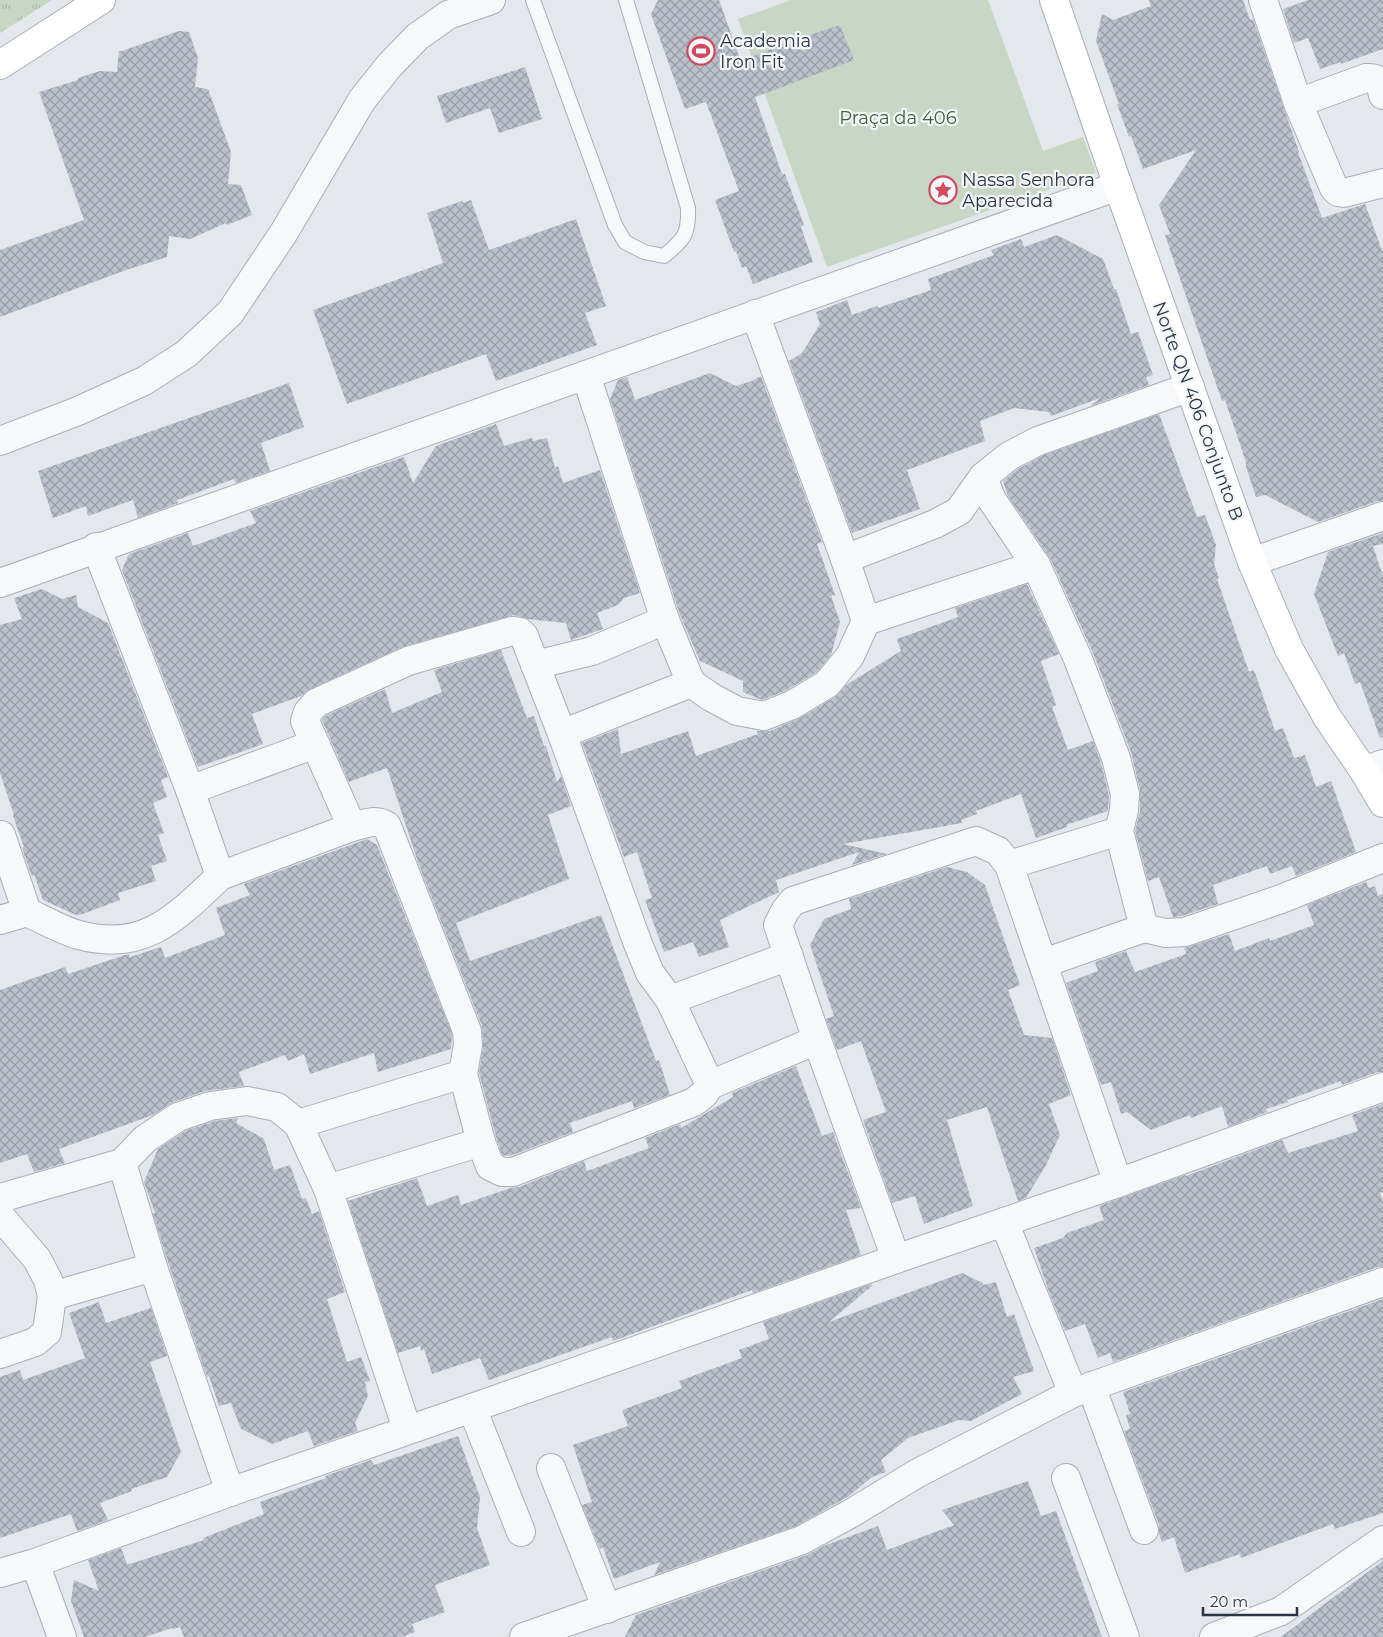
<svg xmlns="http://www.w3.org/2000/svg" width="1383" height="1637" font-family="Montserrat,sans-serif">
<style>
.grass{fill:url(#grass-tufts)}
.park{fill:#c9d6c5}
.building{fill:url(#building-cross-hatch)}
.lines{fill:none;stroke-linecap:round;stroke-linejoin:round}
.lane-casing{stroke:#a9aeb7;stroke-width:16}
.street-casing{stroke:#a9aeb7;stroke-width:30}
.secondary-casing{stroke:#a9aeb7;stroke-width:30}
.lane{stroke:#f7f8fa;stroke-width:14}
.street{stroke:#f7f8fa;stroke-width:28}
.secondary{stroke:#fff;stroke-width:28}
.labels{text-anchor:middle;stroke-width:4.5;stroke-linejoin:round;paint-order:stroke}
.poi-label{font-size:18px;fill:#2b3445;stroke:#f4f6f9;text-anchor:start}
.park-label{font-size:18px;fill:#3f6138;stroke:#f4f6f9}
.street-label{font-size:18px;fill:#2b3445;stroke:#f4f6f9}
</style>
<defs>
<pattern id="grass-tufts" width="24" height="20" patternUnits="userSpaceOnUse" patternTransform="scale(1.25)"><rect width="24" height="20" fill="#c9d6c5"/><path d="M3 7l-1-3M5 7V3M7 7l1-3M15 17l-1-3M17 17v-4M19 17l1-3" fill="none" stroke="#adb8ab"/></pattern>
<pattern id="building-cross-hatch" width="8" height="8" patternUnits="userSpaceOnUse" patternTransform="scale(1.25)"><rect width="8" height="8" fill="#bbc0ca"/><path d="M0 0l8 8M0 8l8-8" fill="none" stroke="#989da6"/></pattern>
</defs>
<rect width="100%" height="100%" fill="#e4e7ec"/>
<path class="grass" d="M0,0H52L0,33Z"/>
<path class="park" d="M791,0H988L1043,151L1083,137L1096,173L827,267L738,19Z"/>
<g class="building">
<path d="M658,0H719L741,61L787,43L804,52L810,35L840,25L854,60L755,97L782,174H785L804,225L801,227L813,262L753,284L746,266L742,268L736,251L734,252L715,200L739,191L706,102L685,109L651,14Z"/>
<path d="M1149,0H1243L1250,20L1253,19L1299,152H1298L1322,218L1365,204L1383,253V501H1378L1318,522L1265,495L1256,497L1246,467V462L1225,400L1222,401L1165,235L1170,234L1159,205L1196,150L1143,169L1131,136L1129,137L1117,104H1119L1096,41L1102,14L1113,20L1151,6Z"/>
<path d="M1308,0H1383V49L1341,64V62L1320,69L1308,38L1294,43L1283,9Z"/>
<path d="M179,31L189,32L198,58L195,87L208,89L231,152L228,184L241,185L252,215L227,225L226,223L190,239L169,236L167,257L126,270L0,317V250L84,220L39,92L78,80V78L100,71L117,72L119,51H122Z"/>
<path d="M525,67L542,119L499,133L490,108L446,123L437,96Z"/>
<path d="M471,200L489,250L576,219L606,306L585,313L597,345L496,381L486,354L347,404L313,310L443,263L427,213L462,201L463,203Z"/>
<path d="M1057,235L1103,259L1114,289H1116L1131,334L1138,332L1153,375L1146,377L1149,385L1090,406L1100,398L1051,416L1049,412L1014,408L980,421L985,441L907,470L920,509L852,533L789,361L802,353L820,324L816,312L847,300L852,315L877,306L878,308L931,290L928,279L994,255L991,250L1021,239L1024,247Z"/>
<path d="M710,373L736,386L752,381L761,376L822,542L817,544L835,595L831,596L840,622L831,655L817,672L785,691L762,700L743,692V681L700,661L680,615L610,399L618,380L627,377L635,400Z"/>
<path d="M289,383L304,427L261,443L270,471L236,483L234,479L177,500L178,503L138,518L133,500L88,516L86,506L53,518L38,471Z"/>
<path d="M1159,414L1197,517L1205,515L1216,545L1214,564L1219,578L1217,579L1249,672L1254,670L1275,731L1283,728L1294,758L1305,755L1316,787L1331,781L1356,852L1296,876L1292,866L1270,874L1267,866L1213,885L1218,904L1182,916L1173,917L1159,877L1148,881L1135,831L1140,811V790L1131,752L1093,653L1050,558L1008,496L1003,481L1018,469L1044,455Z"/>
<path d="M496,424L504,446L532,438L533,441L547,438L555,468L558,466L563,483L600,470L640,593L624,598L618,605L597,613L603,629L571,640L566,623L527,619L514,615L402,647L310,689L301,696L252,714L263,744L198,767L122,570L129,554L188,533L193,546L256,523L250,511L404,457L413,483L436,446Z"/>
<path d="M1383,533V544L1373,546L1383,576V737L1380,738L1360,682L1355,684L1344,653L1338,656L1314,594L1328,552Z"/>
<path d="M1027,584L1059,654L1041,661L1056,705L1052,707L1068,750L1093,741L1101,763L1109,795L1108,811L1066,825L1067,827L1036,838L1021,794L976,811L977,814L961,820L962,823L843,844L887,854L852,865L859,852L776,880L779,892L720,920L729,947L699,957L693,942L664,952L645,900L652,898L637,852L624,857L582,743L618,729L621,754L688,731L696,756L758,734L757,731H770L800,718L835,697L846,685L901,651L897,639L958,617L955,608Z"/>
<path d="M42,589L62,599L76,595L78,607L108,623L168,777L161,780L167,797L153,803L164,833L158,835L167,861L151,866L156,881L118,893L120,900L80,915H76L43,900L34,874L32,877L22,848L24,847L13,816L14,815L0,773V625L22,619L14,598Z"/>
<path d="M501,650L527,718L534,716L544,746H546L557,782L561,776L571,806L548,815L569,879L456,923L470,961L601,915L656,1061L659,1060L670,1095L634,1108L632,1101L570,1123L573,1132L510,1156L502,1155L496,1137L479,1073L483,1047L482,1026L419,865L387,768L349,782L322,720L325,716L385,689L392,713L442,692L434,670Z"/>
<path d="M367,839L377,845L452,1034L451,1049L378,1072L374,1053L310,1074L304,1054L288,1061L285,1055L239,1072L244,1086L205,1091L173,1102L153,1115L59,1149L65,1163L34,1172L27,1154L0,1163V990L65,967L68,974L125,955L129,954L130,957L161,947L165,958L225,935L216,908L250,895L244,884Z"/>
<path d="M947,867L967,872L985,885L1020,985L1008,990L1024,1035L1052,1038L1071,1095L1049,1104L1060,1135L1046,1165L1026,1198L1018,1201L987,1107L947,1120L973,1206L924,1224L915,1196L892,1203L863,1120L886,1112L861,1041L837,1050L826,1019L834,1016L810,945L824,919L851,909L849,899Z"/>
<path d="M1366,882L1369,888L1375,886L1378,896L1383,894V1072H1378L1342,1085L1341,1081L1287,1100L1288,1102L1266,1109L1267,1112L1228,1127L1222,1106L1191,1118L1190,1115L1151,1130L1127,1112L1121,1114L1111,1082L1101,1085L1066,983L1098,971L1095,962L1126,951L1135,972L1186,954L1184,948L1229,934L1235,951L1269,938L1270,941L1314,925L1307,905Z"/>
<path d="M796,1066L822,1136L833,1132L861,1208L846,1210L861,1255L753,1293L752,1290L613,1341L612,1337L489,1380L480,1358L432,1374L424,1349L421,1351L420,1346L398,1353L348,1201L417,1178L427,1206L458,1195L461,1205L511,1188L519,1187L584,1161L587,1171L649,1148L645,1138L680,1124L681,1128L733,1097L732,1093Z"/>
<path d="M1383,1104V1192L1380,1193L1383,1202V1267H1378L1113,1362L1110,1353L1098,1358L1085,1324L1065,1331L1049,1292L1034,1248L1063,1238L1067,1233L1104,1220L1099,1206L1185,1175L1186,1176L1282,1140L1288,1153L1358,1131L1352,1115Z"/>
<path d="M238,1118L236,1123L264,1139L274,1170L290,1165L302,1199L306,1198L312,1214L319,1211L345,1292L327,1299L347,1362L361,1357L370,1381L365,1382L368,1396L355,1423L358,1431L314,1446L308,1431L272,1444L241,1429L231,1403L219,1406L209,1376L207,1377L168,1262L153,1214L155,1213L144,1182L158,1149L185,1131L214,1121Z"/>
<path d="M962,1273L983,1283V1285L996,1282L1007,1317L1014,1314L1034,1371L1013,1377L1022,1394L971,1421L959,1420L908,1438L881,1460L886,1472L872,1477L849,1496L796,1526L654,1575L660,1562L614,1579L603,1547L600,1549L582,1505L592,1502L573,1445L628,1426L622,1410L682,1388L679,1381L742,1358L739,1350L769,1339L763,1322L871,1284L872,1286L829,1322Z"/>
<path d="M1383,1299V1513L1335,1529L1333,1524L1241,1558L1240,1554L1185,1573L1174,1537L1162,1542L1159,1534V1525L1124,1431L1130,1429L1126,1415L1130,1414L1123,1392Z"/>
<path d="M99,1302L106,1323L151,1308L167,1356L150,1362L181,1452L167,1477L131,1489L132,1491L100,1503L108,1520L77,1531L71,1514L0,1538V1377L20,1370L23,1380L85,1358L69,1313Z"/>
<path d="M458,1436L480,1497L477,1528L490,1565L435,1585L445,1612L412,1624L415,1632L402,1637H184L180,1627L173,1629L172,1628L145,1637H84L71,1601L74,1580L99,1591L88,1560L121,1548L127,1564L133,1563L204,1540L203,1538L264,1514L260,1502L326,1478L325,1476L371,1460L374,1465Z"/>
<path d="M1028,1481L1041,1516L1056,1511L1102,1637H625L636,1615L807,1555L826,1545L878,1526L887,1550L954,1525L942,1510Z"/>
<path d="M1383,1561V1637H1281L1335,1596Z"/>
</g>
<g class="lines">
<g class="lane-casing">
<path id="lane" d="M533,0L615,225L625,242L644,252L664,256C684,239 689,235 688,208L626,0"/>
</g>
<g class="street-casing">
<g id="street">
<path d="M1263,0L1298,103"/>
<path d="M1383,95C1380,83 1380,77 1366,78L1298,103L1334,188L1338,192L1344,193L1383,183"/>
<path d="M0,441L78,411L144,381L186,354L230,313L283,234L362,100L389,66L417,37L448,15L491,0"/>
<path d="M983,477L992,500L1036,565L1078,659L1116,758L1125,794L1124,810L1119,831L1144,928L1165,933L1185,932L1281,899L1383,858"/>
<path d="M845,559L935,524L959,511L983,477L1009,456L1038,441L1190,387"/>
<path d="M1252,562L1383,516"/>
<path d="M0,583L1118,186"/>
<path d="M866,621L1036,565"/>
<path d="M535,665L592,651L665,620L586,375"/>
<path d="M691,683L711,697L737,711L764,716L792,705L827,684L850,656L866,621L845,559L755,314"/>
<path d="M562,734L691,683L665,620"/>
<path d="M1364,771L1383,764"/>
<path d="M190,790L315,744"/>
<path d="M352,827L305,721L308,712L316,703L408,661L512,631L520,632L524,636L562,734L638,944L650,973L670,1000L789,956"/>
<path d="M1,835L27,912C44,920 61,930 79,935C144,953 177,917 220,876L190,790L96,547"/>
<path d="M1009,865L1119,831"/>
<path d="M220,876L352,827C366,824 375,818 387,826L467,1031L468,1045L463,1074L298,1124"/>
<path d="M0,920L27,912"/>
<path d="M1044,963L1144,928"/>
<path d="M670,1000L710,1085"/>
<path d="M463,1074L481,1142L490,1166L502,1172H513L694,1102L704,1094L710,1085L817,1040"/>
<path d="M328,1189L481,1142"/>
<path d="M0,1198L122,1163"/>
<path d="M0,1216L37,1259L48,1280L52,1296"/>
<path d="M1004,1222L1073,1393"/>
<path d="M896,1259L817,1040L778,925L785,911L793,901L976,841L998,851L1009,865L1118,1183"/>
<path d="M0,1354L35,1342L47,1332L52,1296L153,1267"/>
<path d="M1091,1386L1144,1530"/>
<path d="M472,1408L521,1532"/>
<path d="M551,1468L607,1609"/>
<path d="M1066,1478L1125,1637"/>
<path d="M230,1492L153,1267L122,1163L145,1139L178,1117L210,1106L247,1101L277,1107L298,1124L328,1189L407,1429"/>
<path d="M35,1563L62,1637"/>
<path d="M0,1573L35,1563L230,1492L472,1408L896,1259L1118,1183L1383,1087"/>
<path d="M524,1637L802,1540L850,1514L916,1474L1073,1393L1383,1282"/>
<path d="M1214,1637L1281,1611L1383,1540"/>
</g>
</g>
<g class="secondary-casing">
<g id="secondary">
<path d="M1054,0L1118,186L1252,562L1289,649L1327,717L1364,771L1383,803"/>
<path d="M0,65L101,0"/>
</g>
</g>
<use href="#lane" class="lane"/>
<use href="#street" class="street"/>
<use href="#secondary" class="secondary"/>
</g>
<defs>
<g id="stadium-ring" transform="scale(1.4375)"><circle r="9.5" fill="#f4f6f9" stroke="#d1495b" stroke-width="1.5"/><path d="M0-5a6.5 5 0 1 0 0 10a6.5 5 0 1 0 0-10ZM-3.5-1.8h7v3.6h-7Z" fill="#d1495b"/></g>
<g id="sight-ring" transform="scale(1.4375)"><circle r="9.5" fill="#f4f6f9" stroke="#d1495b" stroke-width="1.5"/><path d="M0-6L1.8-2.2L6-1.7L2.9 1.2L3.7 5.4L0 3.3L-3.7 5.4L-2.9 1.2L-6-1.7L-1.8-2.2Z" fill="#d1495b"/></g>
</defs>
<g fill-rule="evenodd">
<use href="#stadium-ring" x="701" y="51"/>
<use href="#sight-ring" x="943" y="190"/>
</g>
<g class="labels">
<g class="poi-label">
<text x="720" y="47">Academia<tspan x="720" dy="21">Iron Fit</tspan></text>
<text x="962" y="186">Nassa Senhora<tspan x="962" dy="21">Aparecida</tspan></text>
</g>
<g class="park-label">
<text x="898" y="124">Praça da 406</text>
</g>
<g class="street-label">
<text transform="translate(1198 411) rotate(70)" y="6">Norte QN 406 Conjunto B</text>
</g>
</g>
<path d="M1203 1607v8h94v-8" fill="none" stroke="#2b3445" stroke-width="2.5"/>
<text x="1210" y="1607" font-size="15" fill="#2b3445" stroke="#f4f6f9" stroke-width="4" paint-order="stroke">20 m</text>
</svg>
